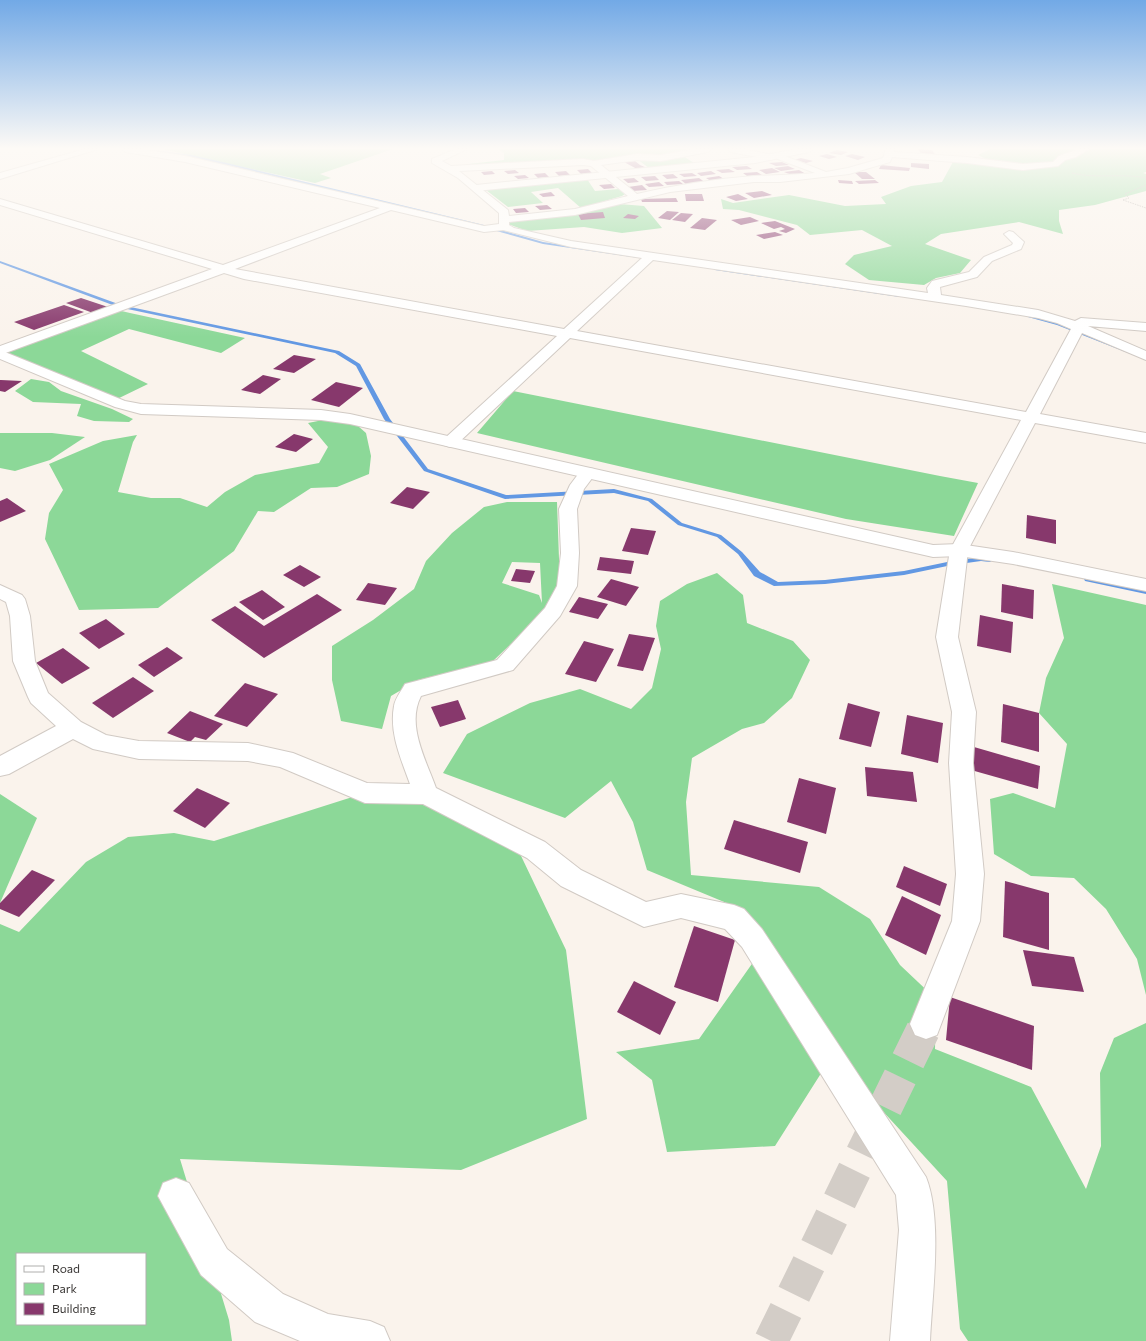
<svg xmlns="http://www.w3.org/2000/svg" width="1146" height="1341" font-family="Commissioner,sans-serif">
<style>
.green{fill:#8cd898;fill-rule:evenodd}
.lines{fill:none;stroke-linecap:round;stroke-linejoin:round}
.stream{fill:#6298e3;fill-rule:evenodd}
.building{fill:#87386c}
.street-tunnel{stroke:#d3cdc7;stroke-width:34;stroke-dasharray:34 18;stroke-linecap:butt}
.street-casing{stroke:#d1cac4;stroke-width:2}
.secondary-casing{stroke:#d1cac4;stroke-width:2}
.path{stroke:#b4aea9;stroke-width:1;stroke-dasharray:1.5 1;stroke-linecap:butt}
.street{fill:#fff;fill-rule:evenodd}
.secondary{fill:#fff;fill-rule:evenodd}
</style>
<rect width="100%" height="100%" fill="#faf3ec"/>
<g class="green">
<path d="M162,149H393L320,174L331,178L315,183Z"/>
<path d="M498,149H703C667,155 618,165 582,159L454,168L469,164L504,160V153Z"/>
<path d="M990,149H1146V172L1143,173L1146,174V191L1095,205L1059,210V221L1063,234L1019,222L941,234L925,244L971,260L960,273L936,278L924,285L869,280L845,264L854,255L892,246L862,230L810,235L797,225L739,210L723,209L721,199L733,203L789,195L845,206L886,204L881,197L911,186L942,182L954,160L994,163L978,155Z"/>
<path d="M683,156L694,163L649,168L637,159Z"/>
<path d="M587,179L595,191L619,189L625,194L622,196L581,208L558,188L531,192L543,203L508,207L486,190Z"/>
<path d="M619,204L644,206L662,228L622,233L584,227L527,231L508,224L514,219Z"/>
<path d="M113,309L130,313L245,338L221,353L129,329L81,351L148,384L113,401L0,351Z"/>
<path d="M31,379L49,382L61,391L112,409L133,419L129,422L94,421L77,416L81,404L33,402L15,391Z"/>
<path d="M513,391L940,476L978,483L954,536L846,519L477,433Z"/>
<path d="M350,419L366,433L371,456L369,474L337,487L311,488L274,512L258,511L234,551L158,608L79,610L45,539L49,513L63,490L49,464L103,441L137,435L133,442L118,492L151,498H180L207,507L225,492L255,475L319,463L328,447L308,423L323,420Z"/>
<path d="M0,433H52L85,437L50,460L15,471L0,468Z"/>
<path d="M507,502H557L560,587L543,613L493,661L418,680L391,696L382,729L341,721L332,680V646L373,620L414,589L426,561L452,533L484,507ZM512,562L540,563L542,603L539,595L502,583Z"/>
<path d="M717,573L743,595L747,623L793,641L810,660L792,698L764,723L742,729L692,758L686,802L691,875L819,887L870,919L900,965L936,999L935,1049L1031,1087L1086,1189L1101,1146L1100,1073L1114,1038L1146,1023V1341H968L960,1329L947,1181L832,1056L775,1146L667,1152L652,1080L616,1052L699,1039L768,941L729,904L647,870L633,822L611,781L565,818L443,773L467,734L530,703L580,689L631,709L652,688L661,649L656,626L660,601L687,584Z"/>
<path d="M1052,584L1146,605V995L1137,959L1106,909L1074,878L1031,876L994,854L990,799L1013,793L1055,808L1067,744L1039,713L1046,678L1064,638Z"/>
<path d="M365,793L426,794L512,837L566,950L587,1119L461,1170L180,1159L229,1320L232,1341H0V924L19,932L86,862L128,837L174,833L214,841ZM17,1254H145V1324H17Z"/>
<path d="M0,794L37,818L0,903Z"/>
</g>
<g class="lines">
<g class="stream">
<path d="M146,149L191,155L227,163L484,225L543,242L641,257L639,258L543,244L482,227L227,165Z"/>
<path d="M0,261L121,305L339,351L360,364L390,419L428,469L506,495L614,489L652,499L682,523L721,535L742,552L760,572L778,582L825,580L904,571L952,561L981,557L990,558L993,560L990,562L981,561L952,565L904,575L825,584L774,586L754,576L738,554L717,537L678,525L648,501L614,493L505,499L424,471L384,419L356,366L335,353L118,307L0,263Z"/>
<path d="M716,268L900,295L902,296L900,297L715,270L714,269Z"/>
<path d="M1030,315L1061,323L1146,356V360L1057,325L1028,317V315Z"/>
<path d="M1085,577H1088L1146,590V594L1085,581L1084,579Z"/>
</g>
</g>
<g class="building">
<path d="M918,149L932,150L936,156L922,155Z"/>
<path d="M837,150L848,152L841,155L829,153Z"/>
<path d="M827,154L837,157L829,159L819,156Z"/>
<path d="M852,154L865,157L858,160L845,156Z"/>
<path d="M801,158L813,161L806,163L793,160Z"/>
<path d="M635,161L640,165L647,168L637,169L624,162Z"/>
<path d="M782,162L789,165L776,166L769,163Z"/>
<path d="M911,163L929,164V169L911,167Z"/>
<path d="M881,165L910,168L909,171L879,169Z"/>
<path d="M747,166L752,169L737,170L732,167Z"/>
<path d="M788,166L795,169L781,171L774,168Z"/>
<path d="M772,168L780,172L766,174L759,170Z"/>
<path d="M588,169L592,173L581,174L577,170Z"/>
<path d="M729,169L735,172L722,173L716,170Z"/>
<path d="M515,170L519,173L508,174L504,171Z"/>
<path d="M799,170L806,174L792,175L784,172Z"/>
<path d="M492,171L495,174L484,175L481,172Z"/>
<path d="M566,171L570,175L559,176L555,172Z"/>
<path d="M711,171L716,174L701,176L697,173Z"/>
<path d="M757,172L762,175L747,176L743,173Z"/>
<path d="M854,172H866L875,179H862Z"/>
<path d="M545,173L549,177L538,178L534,174Z"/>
<path d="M692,173L697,176L684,177L679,174Z"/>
<path d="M673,174L678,178L667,179L662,175Z"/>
<path d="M525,175L529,178L518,179L514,176Z"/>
<path d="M655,176L659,180L646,181L641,177Z"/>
<path d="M719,176L724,179L711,181L706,178Z"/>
<path d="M634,178L639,182L628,183L623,179Z"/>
<path d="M699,178L706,183L687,185L681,180Z"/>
<path d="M838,180L852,181L853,184L839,183Z"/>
<path d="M875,180L879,183L859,184L855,181Z"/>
<path d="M679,181L683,184L667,185L664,182Z"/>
<path d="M659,182L664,186L649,187L645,184Z"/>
<path d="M611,184L615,188L604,189L599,185Z"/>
<path d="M642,185L647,190L632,191L628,187Z"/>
<path d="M762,191L772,195L754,198L745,193Z"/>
<path d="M551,192L555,196L543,197L539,194Z"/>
<path d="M685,194H702L704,201H686Z"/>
<path d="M738,194L748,199L736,201L726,197Z"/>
<path d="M676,198L678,202H642L641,199Z"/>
<path d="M547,205L552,209L540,210L535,206Z"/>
<path d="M525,208L529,212L516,213L513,209Z"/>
<path d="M667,211L679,212L670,220L658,218Z"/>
<path d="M603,212L605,218L581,220L578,214Z"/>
<path d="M681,213L693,214L685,222L672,220Z"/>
<path d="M628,214L639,216L635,219L623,218Z"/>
<path d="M750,217L759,221L741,225L731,220Z"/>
<path d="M702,218L717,220L705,230L690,228Z"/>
<path d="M775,221L795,229L786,233L779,231L785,229L781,227L774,229L761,223Z"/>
<path d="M775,232L783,235L764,239L756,235Z"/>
<path d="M81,298L108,307L93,313L66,303Z"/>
<path d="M64,305L84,312L34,330L14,322Z"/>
<path d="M294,355L316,359L294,373L273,369Z"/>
<path d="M263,375L281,379L260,394L241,390Z"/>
<path d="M0,380H1L22,381L5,392L0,391Z"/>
<path d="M336,382L363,388L339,407L311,400Z"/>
<path d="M294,434L313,439L296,452L275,447Z"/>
<path d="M407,487L430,492L413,509L390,503Z"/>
<path d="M7,498L26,511L0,522V501Z"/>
<path d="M1027,515L1056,520V544L1026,538Z"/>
<path d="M631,528L656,531L648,555L622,551Z"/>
<path d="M600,557L634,561L631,574L597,570Z"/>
<path d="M300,565L321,577L304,587L283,575Z"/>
<path d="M516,569L535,571L530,583L511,581Z"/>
<path d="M611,579L639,587L626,606L597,597Z"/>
<path d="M368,583L397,588L385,605L356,600Z"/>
<path d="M1002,584L1034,590L1033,619L1001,612Z"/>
<path d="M262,590L285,607L263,620L239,602Z"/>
<path d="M317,594L342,610L264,658L211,620L235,606L264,626Z"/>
<path d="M579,597L608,604L598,619L569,612Z"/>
<path d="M980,615L1013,622L1011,653L977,646Z"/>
<path d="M106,619L125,634L99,649L79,633Z"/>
<path d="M629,634L655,638L643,671L617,666Z"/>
<path d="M584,641L614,649L596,682L565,674Z"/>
<path d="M167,647L183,658L154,677L138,665Z"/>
<path d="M63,648L90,668L62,684L36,663Z"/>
<path d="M133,677L154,691L113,718L92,703Z"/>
<path d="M245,683L278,694L247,727L214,716Z"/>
<path d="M458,700L466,719L440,727L431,707Z"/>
<path d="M848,703L880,712L871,747L839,739Z"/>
<path d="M1003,704L1039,713V752L1001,742Z"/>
<path d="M190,711L223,724L206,740L195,737L190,742L167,733Z"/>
<path d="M907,715L943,723L938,763L901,754Z"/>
<path d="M974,747L1040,766L1038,789L971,770Z"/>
<path d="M865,767L913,772L917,802L867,796Z"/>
<path d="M799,778L836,788L826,834L787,822Z"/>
<path d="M197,788L230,803L205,828L173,811Z"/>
<path d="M734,820L808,842L800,873L724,849Z"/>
<path d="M904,866L947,884L940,906L896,887Z"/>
<path d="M32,870L55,880L19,917L0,909V903Z"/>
<path d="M1005,881L1049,893V950L1003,937Z"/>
<path d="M902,896L941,915L926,955L885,935Z"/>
<path d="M694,926L735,940L718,1002L674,987Z"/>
<path d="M1023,950L1074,957L1084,992L1032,986Z"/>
<path d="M634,981L676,1002L660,1035L617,1012Z"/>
<path d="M950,997L1034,1026L1032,1070L946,1040Z"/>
</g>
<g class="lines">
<path class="street-tunnel" d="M771,1341L926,1024"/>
<g class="street-casing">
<g id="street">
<path d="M85,149H98L0,179V173Z"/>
<path d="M122,149H140L185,156L484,226L499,224V213L458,178L432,163V159L456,149H467L442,161L451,166L583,159L594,161L637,154L661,155L695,149H712L708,152L661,161L637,160L601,165L637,194C675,185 715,179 754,176C774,175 795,175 815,173L775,158L771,160L731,152L727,149H743L773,155L777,153L826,172L848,168L883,158L886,149H894V152L967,157L1023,164L1053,162L1059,156L1079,149H1089L1076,157L1065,160L1058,166L1023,170L967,163L892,157L890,162L849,174L780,182H754L670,192L575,215L509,222V225L514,228L571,241L928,293L927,288L932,281L969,272L984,257L1012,245L1013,243L1004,234L1009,231L1013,232L1024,242L1021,249L992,261L977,277L940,287L941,295L1038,310L1075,321L1081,318L1146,323V331L1088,326L1146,351V360L1082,333L1040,414L1146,433V443L1035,423L968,550L958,637L976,712L973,763L984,874L980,921L937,1035L926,1039L915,1035L910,1024L952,921L956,874L949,763L952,712L936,637L950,550L1021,420L570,338L456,445L450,447L444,445L442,442L444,439L557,336L244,279L224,273L0,355V346L212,269L0,205V199L223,265L380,208L185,162L126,152ZM583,165L591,166L628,196L575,209L509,216L508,210L459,171ZM391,210L484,232L503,230L571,247L642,258L564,329L235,269ZM653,260L966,306L1038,318L1057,323L1071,329L1026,412L577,331Z"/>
<path d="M588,468L594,469L596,473L584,489L577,509L579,553L577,586L560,616L513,670L421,696C406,725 426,760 436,788L545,842L581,870L646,902L681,894L734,905L744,909L762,929L926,1177C943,1220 932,1295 930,1341H890L899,1230L896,1195L742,947L725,929L681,918L644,927L561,886L527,858L423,804L365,803L280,767L248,761L139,759L93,749L73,739L9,774L0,776V756L56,726L31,703L28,697L13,661L10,616L6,602L0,599V585L22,595L25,599L30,616L35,661L48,693L81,722L106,735L139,741L248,743L293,753L367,783L410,784C401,759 389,733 394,706C395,699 401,691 405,684L497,660L545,608L557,586L561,553L559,509L570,485L582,469Z"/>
<path d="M176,1178L189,1183L227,1249L283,1294L328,1314L370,1321L384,1327L390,1341H300L255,1322L201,1275L158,1196L163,1183Z"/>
</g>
</g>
<g class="secondary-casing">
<g id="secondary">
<path d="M797,149H813L809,152L755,163L476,191L471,188L476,185L755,157Z"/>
<path d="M0,350L125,401L141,404L321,410L350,414L933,545L959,544L1013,552L1146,579V591L1013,564L959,556L933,557L350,424L321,420L141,414L115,407L0,359Z"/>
</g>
</g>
<g class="path">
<path d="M1072,173C1098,179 1120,173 1146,178"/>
<path d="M1123,200L1129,198L1125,194L1146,185"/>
<path d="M1123,200L1146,208"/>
</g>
<use href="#street" class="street"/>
<use href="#secondary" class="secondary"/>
</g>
<linearGradient id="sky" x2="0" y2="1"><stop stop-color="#72a9e6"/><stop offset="0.44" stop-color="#fdfaf6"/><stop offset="1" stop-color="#fdfaf6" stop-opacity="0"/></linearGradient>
<rect width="1146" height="337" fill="url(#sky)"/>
<rect x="16" y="1253" width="130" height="72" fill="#ffffff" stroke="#b0afae"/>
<rect x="24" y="1266" width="20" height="6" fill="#ffffff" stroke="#b0afae"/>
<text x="52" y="1273" font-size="12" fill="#393634">Road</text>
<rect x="24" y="1283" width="20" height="12" fill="#8cd898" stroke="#b0afae"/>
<text x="52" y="1293" font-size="12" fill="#393634">Park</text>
<rect x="24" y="1303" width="20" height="12" fill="#87386c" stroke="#b0afae"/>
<text x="52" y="1313" font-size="12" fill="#393634">Building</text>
</svg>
